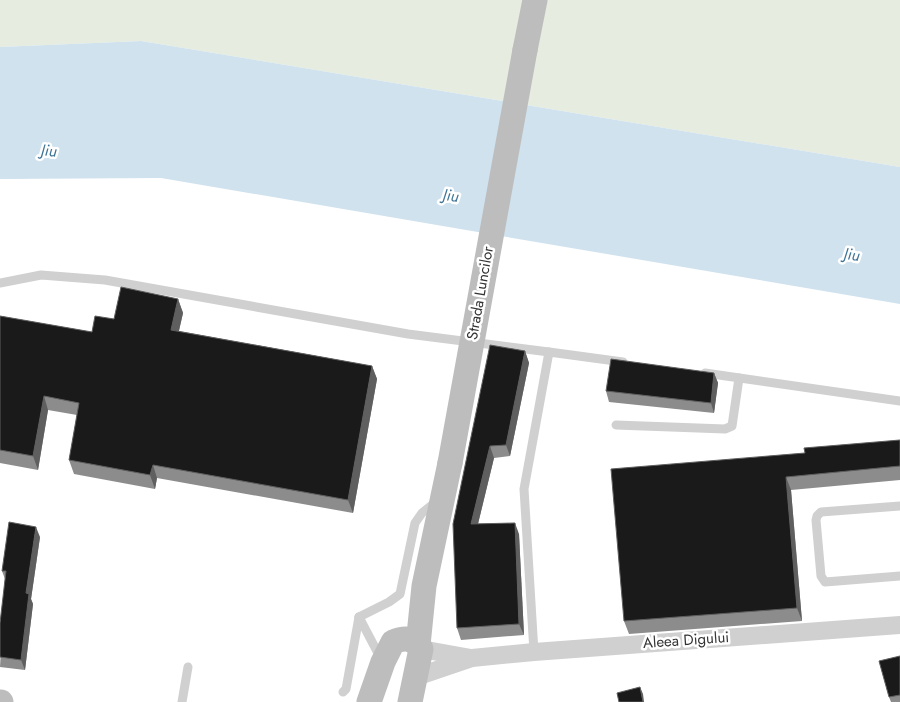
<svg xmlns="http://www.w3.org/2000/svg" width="900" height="702" font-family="Jost,sans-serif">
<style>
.green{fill:#e6ecdf}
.water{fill:#cfe2ee}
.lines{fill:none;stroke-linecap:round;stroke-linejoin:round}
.service{stroke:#d0d0d0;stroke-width:9}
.minor{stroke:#d0d0d0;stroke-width:18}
.secondary{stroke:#bdbdbd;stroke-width:25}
.secondary-bridge{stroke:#bdbdbd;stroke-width:25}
.wall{fill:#8c8c8c}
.shaded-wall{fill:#5f5f5f}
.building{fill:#1a1a1a;stroke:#5f5f5f}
.labels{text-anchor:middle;stroke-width:5;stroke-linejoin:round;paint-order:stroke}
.street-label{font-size:15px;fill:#333;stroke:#fff}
.water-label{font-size:16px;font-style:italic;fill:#3f7597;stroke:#fff}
</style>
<rect width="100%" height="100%" fill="#fff"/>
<path class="green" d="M0,0H900V167L141,41L0,47Z"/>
<path class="water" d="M141,41L900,167V304L161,178L0,179V47Z"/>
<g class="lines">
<g class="service">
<path d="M0,283L41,275L105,280L408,334L549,352"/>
<path d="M705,373L900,401"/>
<path d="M616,425L725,429L732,426L739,378"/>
<path d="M900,506L821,512L817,516L816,520L821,576L825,582L900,576"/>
<path d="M359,617L389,602L400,594L415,523L422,513L437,501"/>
<path d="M359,617L381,659"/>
<path d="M534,652L524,489L549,352L623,362"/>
<path d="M343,692L346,689L359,617"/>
<path d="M182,702L188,667"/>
</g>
<g class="minor">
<path d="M421,649L471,658"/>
<path d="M416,677L472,658L534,652L900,625"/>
</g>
<g class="secondary">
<path d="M525,50L535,0"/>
<path d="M418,645L424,586L450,463"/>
<path d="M0,702H1"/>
<path d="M369,702L383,662L393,642C405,637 414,638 421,649L410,702"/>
</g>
<path class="secondary-bridge" d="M450,463L525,50"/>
</g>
<g class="wall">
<path d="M178,299L183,313L179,331L372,366L377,379L353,513L157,478L155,489L74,474L69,460L77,415L48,410L38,470L0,463V316L92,332L114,319Z"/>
<path d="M490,345L525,351L529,363L510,456L494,458L478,524L519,534L524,635L461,640L457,628Z"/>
<path d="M714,373L718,383L714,413L609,402L606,391Z"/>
<path d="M900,440V480L791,490L802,621L629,634L624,621L805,453Z"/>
<path d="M40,537L31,599L33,604L25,670L0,667L5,579L2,571Z"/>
<path d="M900,656V702H891L889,697Z"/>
</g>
<g class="shaded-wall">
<path d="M178,299L183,313L176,343L171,330Z"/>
<path d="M525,351L529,363L510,456L506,445Z"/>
<path d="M372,366L377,379L353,513L348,500Z"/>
<path d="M714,373L718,383L714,413L711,403Z"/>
<path d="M44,396L48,410L38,470L33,456Z"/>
<path d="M490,446L494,458L475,536L471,524Z"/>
<path d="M153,465L157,478L155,489L150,475Z"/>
<path d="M786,477L791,490L802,621L797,608Z"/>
<path d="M515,523L519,534L524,635L519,624Z"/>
<path d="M36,527L40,537L31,599L33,604L25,670L21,660L26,593Z"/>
<path d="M640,687L643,694L644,702H643Z"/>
</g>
<g class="building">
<path d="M121,287L178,299L171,330L372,366L348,500L153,465L150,475L69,460L79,403L44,396L33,456L0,450V316L92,332L95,316L114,319Z"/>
<path d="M490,345L525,351L506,445L490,446L471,524L515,523L519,624L457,628L453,524Z"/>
<path d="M611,359L714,373L711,403L606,391Z"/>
<path d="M900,440V466L786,477L797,608L624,621L611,469L805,453L804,448Z"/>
<path d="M9,522L36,527L26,593L29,594L21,660L0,657V623L6,571H2Z"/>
<path d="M900,656V695L889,697L879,661Z"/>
<path d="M640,687L643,702H619L617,693Z"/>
</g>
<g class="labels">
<g class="street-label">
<text transform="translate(480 293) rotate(-80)" y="5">Strada Luncilor</text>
<text transform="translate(686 640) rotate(-4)" y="5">Aleea Digului</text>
</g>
<g class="water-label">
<text transform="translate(49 150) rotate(6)" y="6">Jiu</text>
<text transform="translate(451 195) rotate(8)" y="6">Jiu</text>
<text transform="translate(852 254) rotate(8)" y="6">Jiu</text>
</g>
</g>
</svg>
